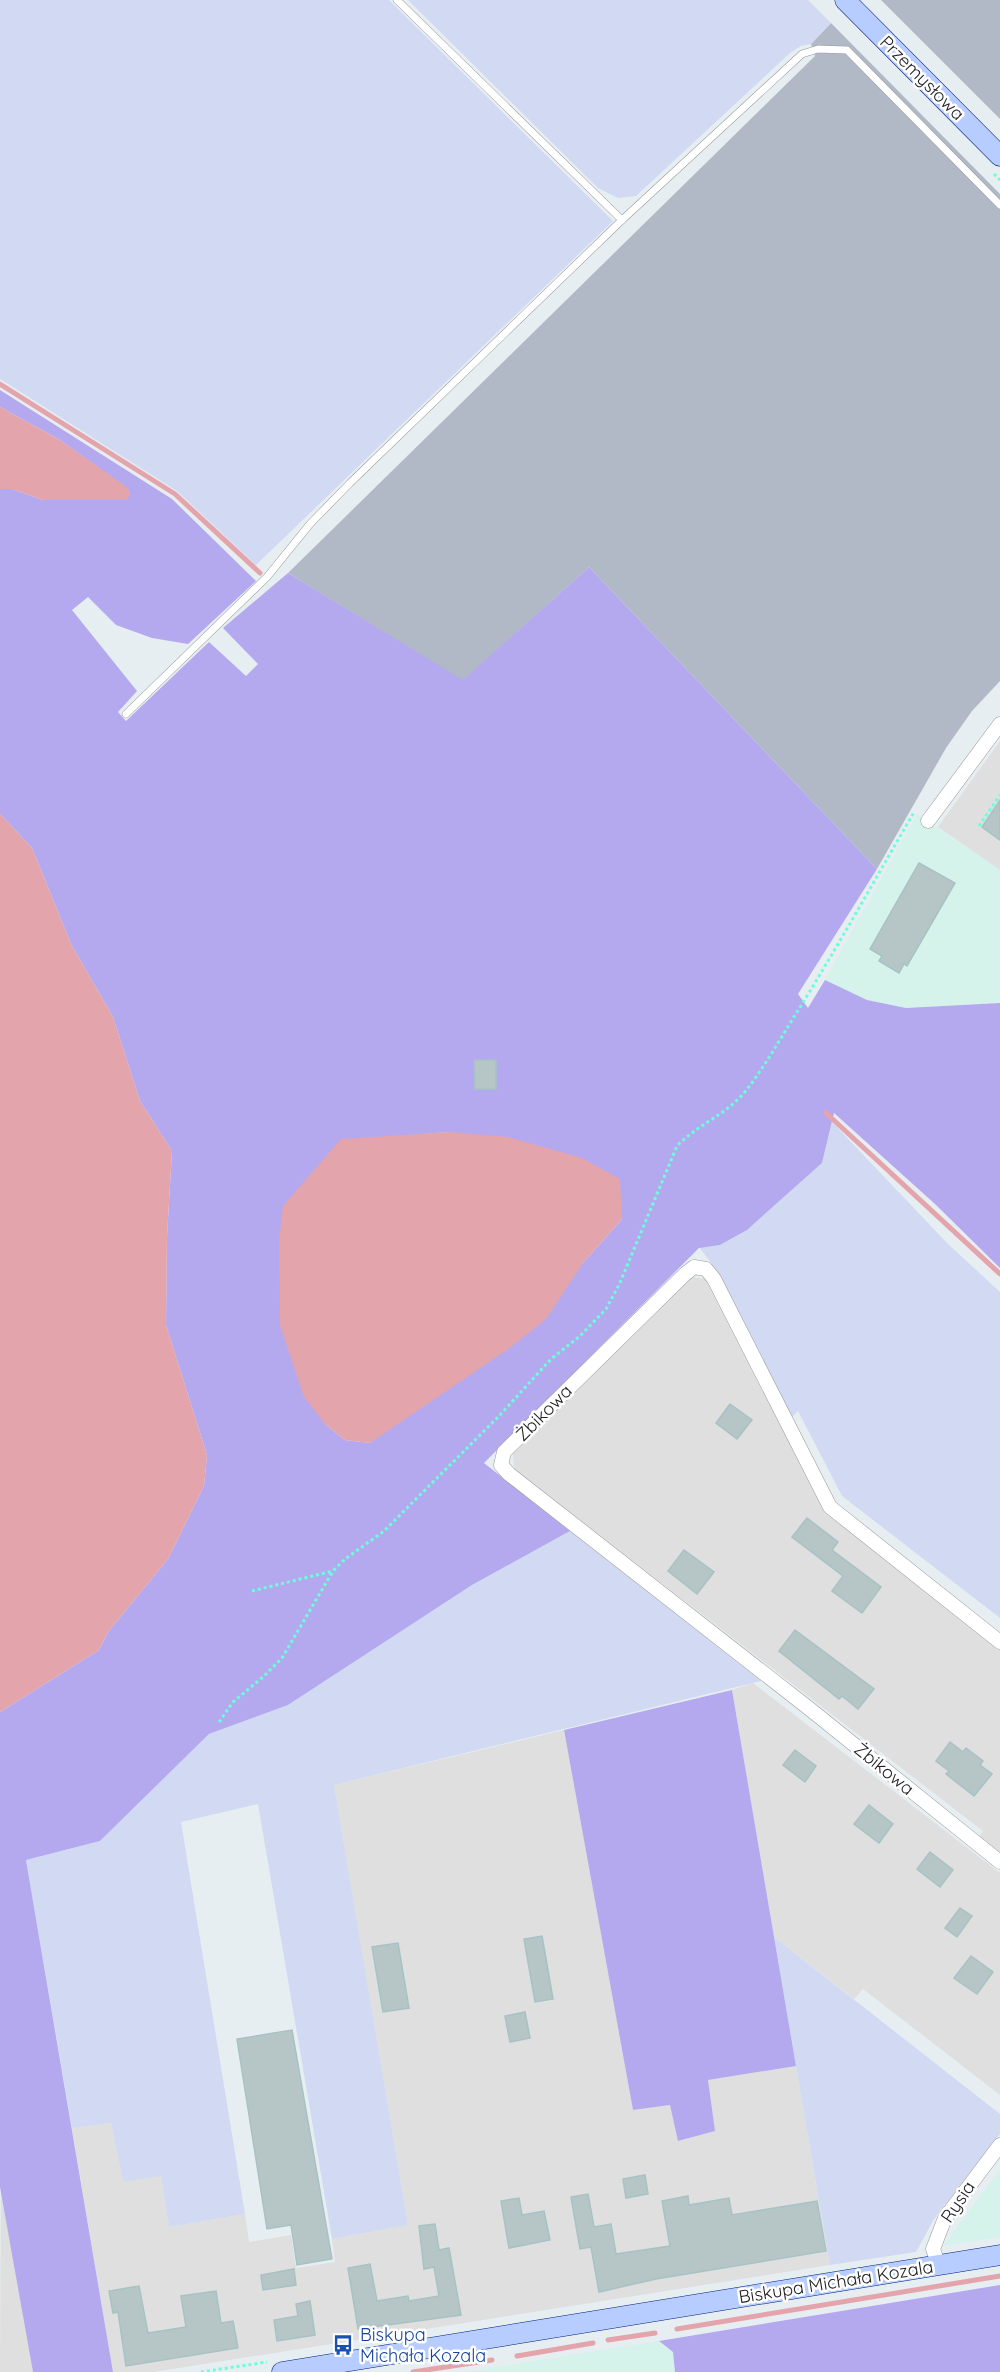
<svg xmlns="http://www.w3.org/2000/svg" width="1000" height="2372" font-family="Quicksand,sans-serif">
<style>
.residential{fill:#dedfde}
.commercial{fill:#d5f3ea}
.construction{fill:#b1b9c7}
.farmland{fill:#d1daf2}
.grass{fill:#b4a9ef;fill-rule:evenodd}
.water{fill:#e3a4ac}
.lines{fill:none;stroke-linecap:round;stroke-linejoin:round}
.stream{stroke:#e3a4ac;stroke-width:5}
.building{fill:#b6c6c7;stroke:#a7c2c5;stroke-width:1.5}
.lane-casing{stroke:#989898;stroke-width:8}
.street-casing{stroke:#989898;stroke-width:15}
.secondary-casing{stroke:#001f7f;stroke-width:21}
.path{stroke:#6affda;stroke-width:3;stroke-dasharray:3 3;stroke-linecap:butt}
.lane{stroke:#fff;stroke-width:7}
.street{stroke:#fff;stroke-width:14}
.secondary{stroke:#b8cdff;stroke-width:20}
.labels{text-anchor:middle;stroke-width:5;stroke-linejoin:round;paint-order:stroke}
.street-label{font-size:18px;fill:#212121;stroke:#fff}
.transit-label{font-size:18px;fill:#164399;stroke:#fff;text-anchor:start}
</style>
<rect width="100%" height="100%" fill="#e7eef2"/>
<g class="residential">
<path d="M1000,741V870L938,827Z"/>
<path d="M691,1277L705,1279L824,1512L1000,1649V1861L975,1842L983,1831L514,1469L513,1453Z"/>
<path d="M753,1683L1000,1873V2095L863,1989L854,1999L774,1937L732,1690Z"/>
<path d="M564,1730L633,2110L670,2105L679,2141L714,2131L708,2080L796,2066L830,2265L154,2372H113L72,2128L111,2123L123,2182L161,2175L169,2227L245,2214L249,2242L291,2235L296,2268L335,2262L332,2239L408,2225L334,1785Z"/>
<path d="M1,2186L33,2372H0Z"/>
</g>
<g class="commercial">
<path d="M917,814L1000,870V1003L906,1008L867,1000L825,980Z"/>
<path d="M1000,2169V2237L943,2246Z"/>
<path d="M659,2341L673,2352L675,2372H464Z"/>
</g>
<g class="construction">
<path d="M881,0H1000V119Z"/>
<path d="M831,23L1000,194V681L972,711L946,748L877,869L589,567L463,681L288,573L815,56L811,44Z"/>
</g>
<g class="farmland">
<path d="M0,0H389L613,221L256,565L177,491L0,379Z"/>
<path d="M408,0H808L831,23L811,44L801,46L790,53L636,196L618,198L598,188Z"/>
<path d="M832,1122L948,1244L1000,1292V1618L842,1496L798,1411L790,1419L715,1268L699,1247L720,1245L747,1230L822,1163Z"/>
<path d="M570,1531L765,1680L334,1785L408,2225L332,2239L258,1804L181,1822L245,2214L169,2227L161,2176L123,2182L111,2123L72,2128L26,1860L100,1841L209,1734L288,1705L472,1585Z"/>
<path d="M774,1937L1000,2114V2134L934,2219L916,2252L830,2265Z"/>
</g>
<g class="grass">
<path d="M0,390L172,499L256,581L188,644L152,638L116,625L88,597L72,610L137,691L118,712L126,721L209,642L246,676L258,664L223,628L288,573L463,680L589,567L877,869L798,994L808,1008L825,980L867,1000L906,1008L1000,1003V1268L935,1204L834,1113L822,1163L747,1230L720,1245L699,1248L484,1463L570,1531L472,1585L288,1705L209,1734L100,1841L26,1860L113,2372H33L0,2187V1712L99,1650L108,1632L168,1559L204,1486L207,1455L166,1325L167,1236L172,1151L140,1101L113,1017L71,944L32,848L0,814V489H12L43,500L130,494L127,488L60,440L0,407ZM449,1132L622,1219L583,1263L370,1443L345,1440L325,1424L401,1136Z"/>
<path d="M732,1690L796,2066L708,2080L715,2131L678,2141L670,2105L633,2110L564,1730Z"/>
<path d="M1000,2285V2372H675L673,2352L659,2341Z"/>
</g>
<g class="water">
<path d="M0,407L60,440L128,488L130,494L127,500H43L12,489H0Z"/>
<path d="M0,814L32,848L71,944L113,1017L140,1101L172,1151L167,1236L166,1325L207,1455L204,1486L168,1559L108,1632L99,1650L0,1712Z"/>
<path d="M449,1132L508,1137L582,1158L620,1179L622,1219L583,1263L546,1319L511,1347L370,1443L345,1440L325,1424L304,1397L280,1325L279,1241L283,1206L341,1139Z"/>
</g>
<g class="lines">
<g class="stream">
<path d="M0,384L175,494L260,573"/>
<path d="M826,1113L1000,1274"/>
<path d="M677,2329L1000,2276"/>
<path d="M608,2340L655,2333"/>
<path d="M517,2356L593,2343"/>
<path d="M413,2372L492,2360"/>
</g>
</g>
<g class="building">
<path d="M1000,800V840L982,827Z"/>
<path d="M919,863L955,883L907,966L904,964L899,973L879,961L882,956L870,949Z"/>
<path d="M474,1060H496V1089H475Z"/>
<path d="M730,1404L752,1420L737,1439L716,1423Z"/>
<path d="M807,1518L838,1542L832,1550L881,1587L862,1613L832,1591L843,1576L792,1537Z"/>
<path d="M684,1550L714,1572L697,1594L668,1571Z"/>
<path d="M795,1630L874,1689L858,1709L842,1696L839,1699L779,1651Z"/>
<path d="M950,1742L963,1752L966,1748L983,1761L980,1765L992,1774L974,1796L946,1774L949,1771L936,1761Z"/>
<path d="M795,1750L816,1766L805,1782L783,1765Z"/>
<path d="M869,1805L893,1824L879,1843L854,1824Z"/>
<path d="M930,1852L953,1870L940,1887L917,1869Z"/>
<path d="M960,1908L972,1916L957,1937L945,1928Z"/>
<path d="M542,1936L553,1999L535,2002L524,1939Z"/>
<path d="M398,1943L409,2008L383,2012L372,1947Z"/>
<path d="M971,1956L993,1972L977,1994L954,1978Z"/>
<path d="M525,2012L530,2038L510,2042L505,2016Z"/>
<path d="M292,2030L332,2259L297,2265L291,2225L267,2229L237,2039Z"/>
<path d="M645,2175L648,2194L626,2198L623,2179Z"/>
<path d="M588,2194L594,2227L611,2224L616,2254L670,2246L662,2201L688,2196L689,2205L729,2198L732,2215L817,2201L826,2251L656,2279L599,2292L591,2247L580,2249L571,2197Z"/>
<path d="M519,2198L522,2215L544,2211L550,2240L509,2248L501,2201Z"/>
<path d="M435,2224L439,2250L449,2248L461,2315L358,2329L348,2268L370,2264L377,2301L408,2296L409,2301L439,2296L434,2267L424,2269L419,2226Z"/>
<path d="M294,2269L296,2285L263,2290L261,2275Z"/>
<path d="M139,2286L148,2333L186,2327L181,2296L216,2291L221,2323L233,2321L238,2348L126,2366L118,2312L113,2313L109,2291Z"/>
<path d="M310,2301L315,2335L277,2341L274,2320L298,2316L296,2304Z"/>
</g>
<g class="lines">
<g class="lane-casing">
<g id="lane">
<path d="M397,0L622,220"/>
<path d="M126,714L267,577L310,524L350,483L622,220L802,54L818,49L847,50L1000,205"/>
</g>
</g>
<g class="street-casing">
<g id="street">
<path d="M928,821L1000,724"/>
<path d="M1000,1642L830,1507L714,1279L706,1269L694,1267L685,1274L504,1452L501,1465L509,1474L811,1710L1000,1862"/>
<path d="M939,2266L933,2249L945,2218L1000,2145"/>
</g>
</g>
<g class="secondary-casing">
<g id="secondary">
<path d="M845,0L1000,156"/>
<path d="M282,2372L1000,2255"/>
</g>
</g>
<g class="path">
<path d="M994,174L1000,180"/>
<path d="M979,826L1000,795"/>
<path d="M252,1591L333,1571"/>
<path d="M219,1722L233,1702L263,1677L282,1658L333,1571L345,1559L384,1531L500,1415L551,1359L580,1336L606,1309L619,1285L677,1146C697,1125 725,1115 744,1093C765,1067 781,1037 799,1009C839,944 876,878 914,812"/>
<path d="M201,2372L267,2362"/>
</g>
<use href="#lane" class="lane"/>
<use href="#street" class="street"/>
<use href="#secondary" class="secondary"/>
</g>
<defs>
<g id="bus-bare" transform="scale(1.62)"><path d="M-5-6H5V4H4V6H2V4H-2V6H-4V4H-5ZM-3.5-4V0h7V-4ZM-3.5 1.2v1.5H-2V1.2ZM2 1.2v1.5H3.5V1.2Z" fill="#1a4fb4" stroke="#fff" stroke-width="2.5" paint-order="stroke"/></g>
</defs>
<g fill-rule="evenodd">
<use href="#bus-bare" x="343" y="2345"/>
</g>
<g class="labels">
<g class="street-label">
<text transform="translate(922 78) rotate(45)" y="6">Przemysłowa</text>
<text transform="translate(544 1413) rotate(-45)" y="6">Żbikowa</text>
<text transform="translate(884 1769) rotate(39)" y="6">Żbikowa</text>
<text transform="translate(958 2202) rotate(-56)" y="6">Rysia</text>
<text transform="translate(836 2282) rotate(-9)" y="6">Biskupa Michała Kozala</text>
</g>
<g class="transit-label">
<text x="360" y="2341">Biskupa<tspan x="360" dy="21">Michała Kozala</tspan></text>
</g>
</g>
</svg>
